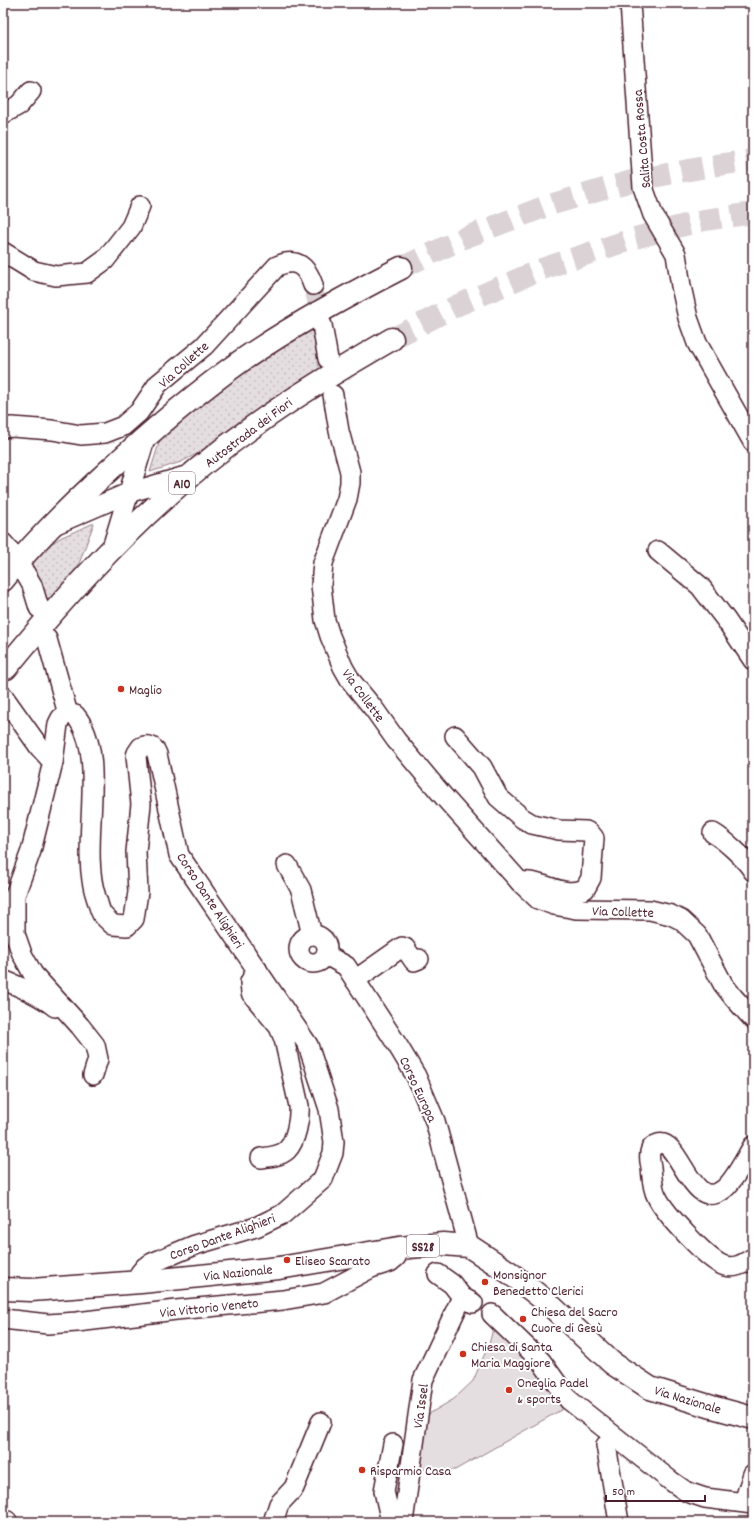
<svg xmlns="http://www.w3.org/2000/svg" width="756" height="1525" font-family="Dekko,sans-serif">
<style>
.grass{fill:url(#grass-dots);stroke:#987e86}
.pitch{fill:#e5dee0;stroke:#987e86}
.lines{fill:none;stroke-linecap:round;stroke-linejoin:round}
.minor-tunnel{stroke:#dbd2d5;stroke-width:19;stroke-dasharray:19 10;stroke-linecap:butt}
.highway-tunnel{stroke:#dbd2d5;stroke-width:22;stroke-dasharray:22 11;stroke-linecap:butt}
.minor-casing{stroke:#4a1f2b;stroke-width:22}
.major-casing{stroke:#4a1f2b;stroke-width:25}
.highway-casing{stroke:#4a1f2b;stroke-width:25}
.minor{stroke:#fff;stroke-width:19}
.major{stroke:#fff;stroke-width:22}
.highway{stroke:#fff;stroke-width:22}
.poi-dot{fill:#c8321e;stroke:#fff;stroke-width:1.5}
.labels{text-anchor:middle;stroke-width:4;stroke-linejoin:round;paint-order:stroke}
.shield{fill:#fff;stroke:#80626b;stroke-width:1}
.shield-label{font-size:13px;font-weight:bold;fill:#4a1f2b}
.street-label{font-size:14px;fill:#4a1f2b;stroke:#fff}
.poi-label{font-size:14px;fill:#4a1f2b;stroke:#fff;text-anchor:start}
</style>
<defs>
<pattern id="grass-dots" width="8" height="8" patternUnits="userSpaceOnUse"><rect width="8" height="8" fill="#e5dee0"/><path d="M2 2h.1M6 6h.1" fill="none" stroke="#c6bec0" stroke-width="1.8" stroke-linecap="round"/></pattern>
</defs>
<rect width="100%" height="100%" fill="#fff"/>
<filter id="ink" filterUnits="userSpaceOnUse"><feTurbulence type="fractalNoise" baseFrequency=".025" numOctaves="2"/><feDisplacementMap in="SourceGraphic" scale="8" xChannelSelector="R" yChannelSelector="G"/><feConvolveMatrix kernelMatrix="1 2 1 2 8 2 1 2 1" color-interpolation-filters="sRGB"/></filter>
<g filter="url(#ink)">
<g class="grass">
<path d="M315,325L321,369L214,445L181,462L150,472L160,440L164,434L226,384Z"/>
<path d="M94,523L77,569L47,604L29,564L49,545L62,537Z"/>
</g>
<path class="pitch" d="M497,1325L568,1406L455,1470L414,1469L422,1418L454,1399L473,1381L489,1344L493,1329Z"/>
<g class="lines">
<path class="minor-tunnel" d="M313,285L322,325"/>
<g class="highway-tunnel">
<path d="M401,268L464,238L546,206L635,180L717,165L753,160"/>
<path d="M392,339L458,305L542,269L635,238L704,220L753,213"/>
</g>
<g class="minor-casing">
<g id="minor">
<path d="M630,3L643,187L653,215L676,254L681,286L688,318L697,343L753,442"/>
<path d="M3,114L19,105L31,91"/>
<path d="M3,252L34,271L56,276L87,273L105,260L131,227L140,206"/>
<path d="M322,325L328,359"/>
<path d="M333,395L339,431L350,472V483L347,499L323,563L321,585L325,620L330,636L343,667L351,681L374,709L396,740L444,797L520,882L538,899L554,905L576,909L650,910L671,915L681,920L697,935L723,984L734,998L753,1019"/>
<path d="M3,428L12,427L52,430L81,435L105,433L123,426L139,412L158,384L204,346L277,266C297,257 307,267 313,285"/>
<path d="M54,525L128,493L192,474"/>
<path d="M3,543L10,551"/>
<path d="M112,548L146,436"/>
<path d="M658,551L700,586L726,620L753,660"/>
<path d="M25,573L32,585L39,608"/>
<path d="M47,639L68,714"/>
<path d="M3,696L40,748L53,762"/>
<path d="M455,736L482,767L498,797L522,818L532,824L559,830L586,831L590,833L594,838L591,878L585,889C561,899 543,879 520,882"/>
<path d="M713,833C725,840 746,859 753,871"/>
<path d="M287,865L301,890L312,935"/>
<circle cx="313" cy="949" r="14"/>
<path d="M326,955L346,966L398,1046L416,1076L435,1121L469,1246"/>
<path d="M257,969L250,982L251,993L279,1027L284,1039L299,1106C300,1118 296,1141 287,1150C281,1156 269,1157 261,1158"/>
<path d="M3,980C21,987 40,995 55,1007"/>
<path d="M355,980L402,947L405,948L414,961L419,959"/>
<path d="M93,1075L98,1059L95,1045L80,1026L33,974L22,954L15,934V895L31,851L53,762L58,724L61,718L68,714L75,715C110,756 78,845 96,897C98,902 99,909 102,914C105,918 109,921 113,925L127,926L134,919L138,892L136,852L141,804L136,756L137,753L141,747C148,744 154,746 157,754L179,855L308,1045L329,1109L334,1142L333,1153L323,1179L283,1214L256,1227L195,1245L152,1263L145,1267L140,1273L141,1282"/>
<path d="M753,1146C746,1157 735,1180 724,1189C691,1215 680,1137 658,1144C655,1145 652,1147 651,1149C648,1155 650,1162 651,1167C652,1177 652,1188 657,1197C664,1212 709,1262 725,1266C736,1269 744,1263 753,1258"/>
<path d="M438,1274L452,1284L462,1297L473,1303"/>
<path d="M492,1314L541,1361L569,1400L671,1481L687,1492L705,1498L753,1504"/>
<path d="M3,1319L48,1324L77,1322L176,1310L283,1300L324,1293L371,1268L390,1262L396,1257L399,1248"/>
<path d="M606,1445L619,1522"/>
<path d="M744,1502L753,1474"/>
<path d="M273,1522L279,1504L294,1488L321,1422"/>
<path d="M391,1522L384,1491L393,1444"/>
<path d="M403,1522L423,1380L462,1297"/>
</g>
</g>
<g class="major-casing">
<g id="major">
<path d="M3,1289L31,1290L141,1282L279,1268L399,1248L443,1244L469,1246L510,1273L548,1303L612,1363L650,1388L712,1407L753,1418"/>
<path d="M3,1521L6,1522"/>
</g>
</g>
<g class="highway-casing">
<g id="highway">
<path d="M3,580C34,542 69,507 106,473C149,433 193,395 241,361C292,326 346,296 401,268"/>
<path d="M6,668C79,579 159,493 254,426C298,394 345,366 392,339"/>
</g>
</g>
<use href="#minor" class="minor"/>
<use href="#major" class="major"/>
<use href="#highway" class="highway"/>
</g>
</g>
<g class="poi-dot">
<circle cx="121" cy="689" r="4"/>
<circle cx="287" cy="1260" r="4"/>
<circle cx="485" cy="1282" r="4"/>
<circle cx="523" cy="1319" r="4"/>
<circle cx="463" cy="1354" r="4"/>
<circle cx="509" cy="1390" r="4"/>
<circle cx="362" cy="1470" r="4"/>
</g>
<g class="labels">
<g class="shield">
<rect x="169" y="472" width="26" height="22" rx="3"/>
<rect x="407" y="1235" width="32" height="22" rx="3"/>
</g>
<g class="shield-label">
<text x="182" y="488">A10</text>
<text x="423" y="1251">SS28</text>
</g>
<g class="street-label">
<text transform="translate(641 139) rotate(-95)" y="5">Salita Costa Rossa</text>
<text transform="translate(183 364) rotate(-42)" y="5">Via Collette</text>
<text transform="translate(248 432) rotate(-37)" y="5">Autostrada dei Fiori</text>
<text transform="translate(364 695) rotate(54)" y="5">Via Collette</text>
<text transform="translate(211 900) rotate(57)" y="5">Corso Dante Alighieri</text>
<text transform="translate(623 911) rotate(2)" y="5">Via Collette</text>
<text transform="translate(419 1089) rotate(65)" y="5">Corso Europa</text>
<text transform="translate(222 1236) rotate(-20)" y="5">Corso Dante Alighieri</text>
<text transform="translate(238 1272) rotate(-6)" y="5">Via Nazionale</text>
<text transform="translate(209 1307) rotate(-6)" y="5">Via Vittorio Veneto</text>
<text transform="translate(688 1399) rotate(17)" y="5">Via Nazionale</text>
<text transform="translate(420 1406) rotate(-82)" y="5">Via Issel</text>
</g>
<g class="poi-label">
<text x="129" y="694">Maglio</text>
<text x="295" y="1265">Eliseo Scarato</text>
<text x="493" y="1279">Monsignor<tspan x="493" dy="16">Benedetto Clerici</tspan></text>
<text x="531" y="1316">Chiesa del Sacro<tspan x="531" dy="16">Cuore di Gesù</tspan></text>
<text x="471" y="1351">Chiesa di Santa<tspan x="471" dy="16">Maria Maggiore</tspan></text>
<text x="517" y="1387">Oneglia Padel<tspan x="517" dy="16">&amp; sports</tspan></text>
<text x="370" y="1475">Risparmio Casa</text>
</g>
</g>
<rect width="756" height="1525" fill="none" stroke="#fff" stroke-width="16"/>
<rect x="8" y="8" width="740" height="1509" fill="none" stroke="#4a1f2b" stroke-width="1.5" filter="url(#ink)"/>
<path d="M606 1495v6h99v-6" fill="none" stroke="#4a1f2b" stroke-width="2"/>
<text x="612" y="1495" font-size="12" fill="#4a1f2b" stroke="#ffffff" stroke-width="3" paint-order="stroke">50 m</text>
</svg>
